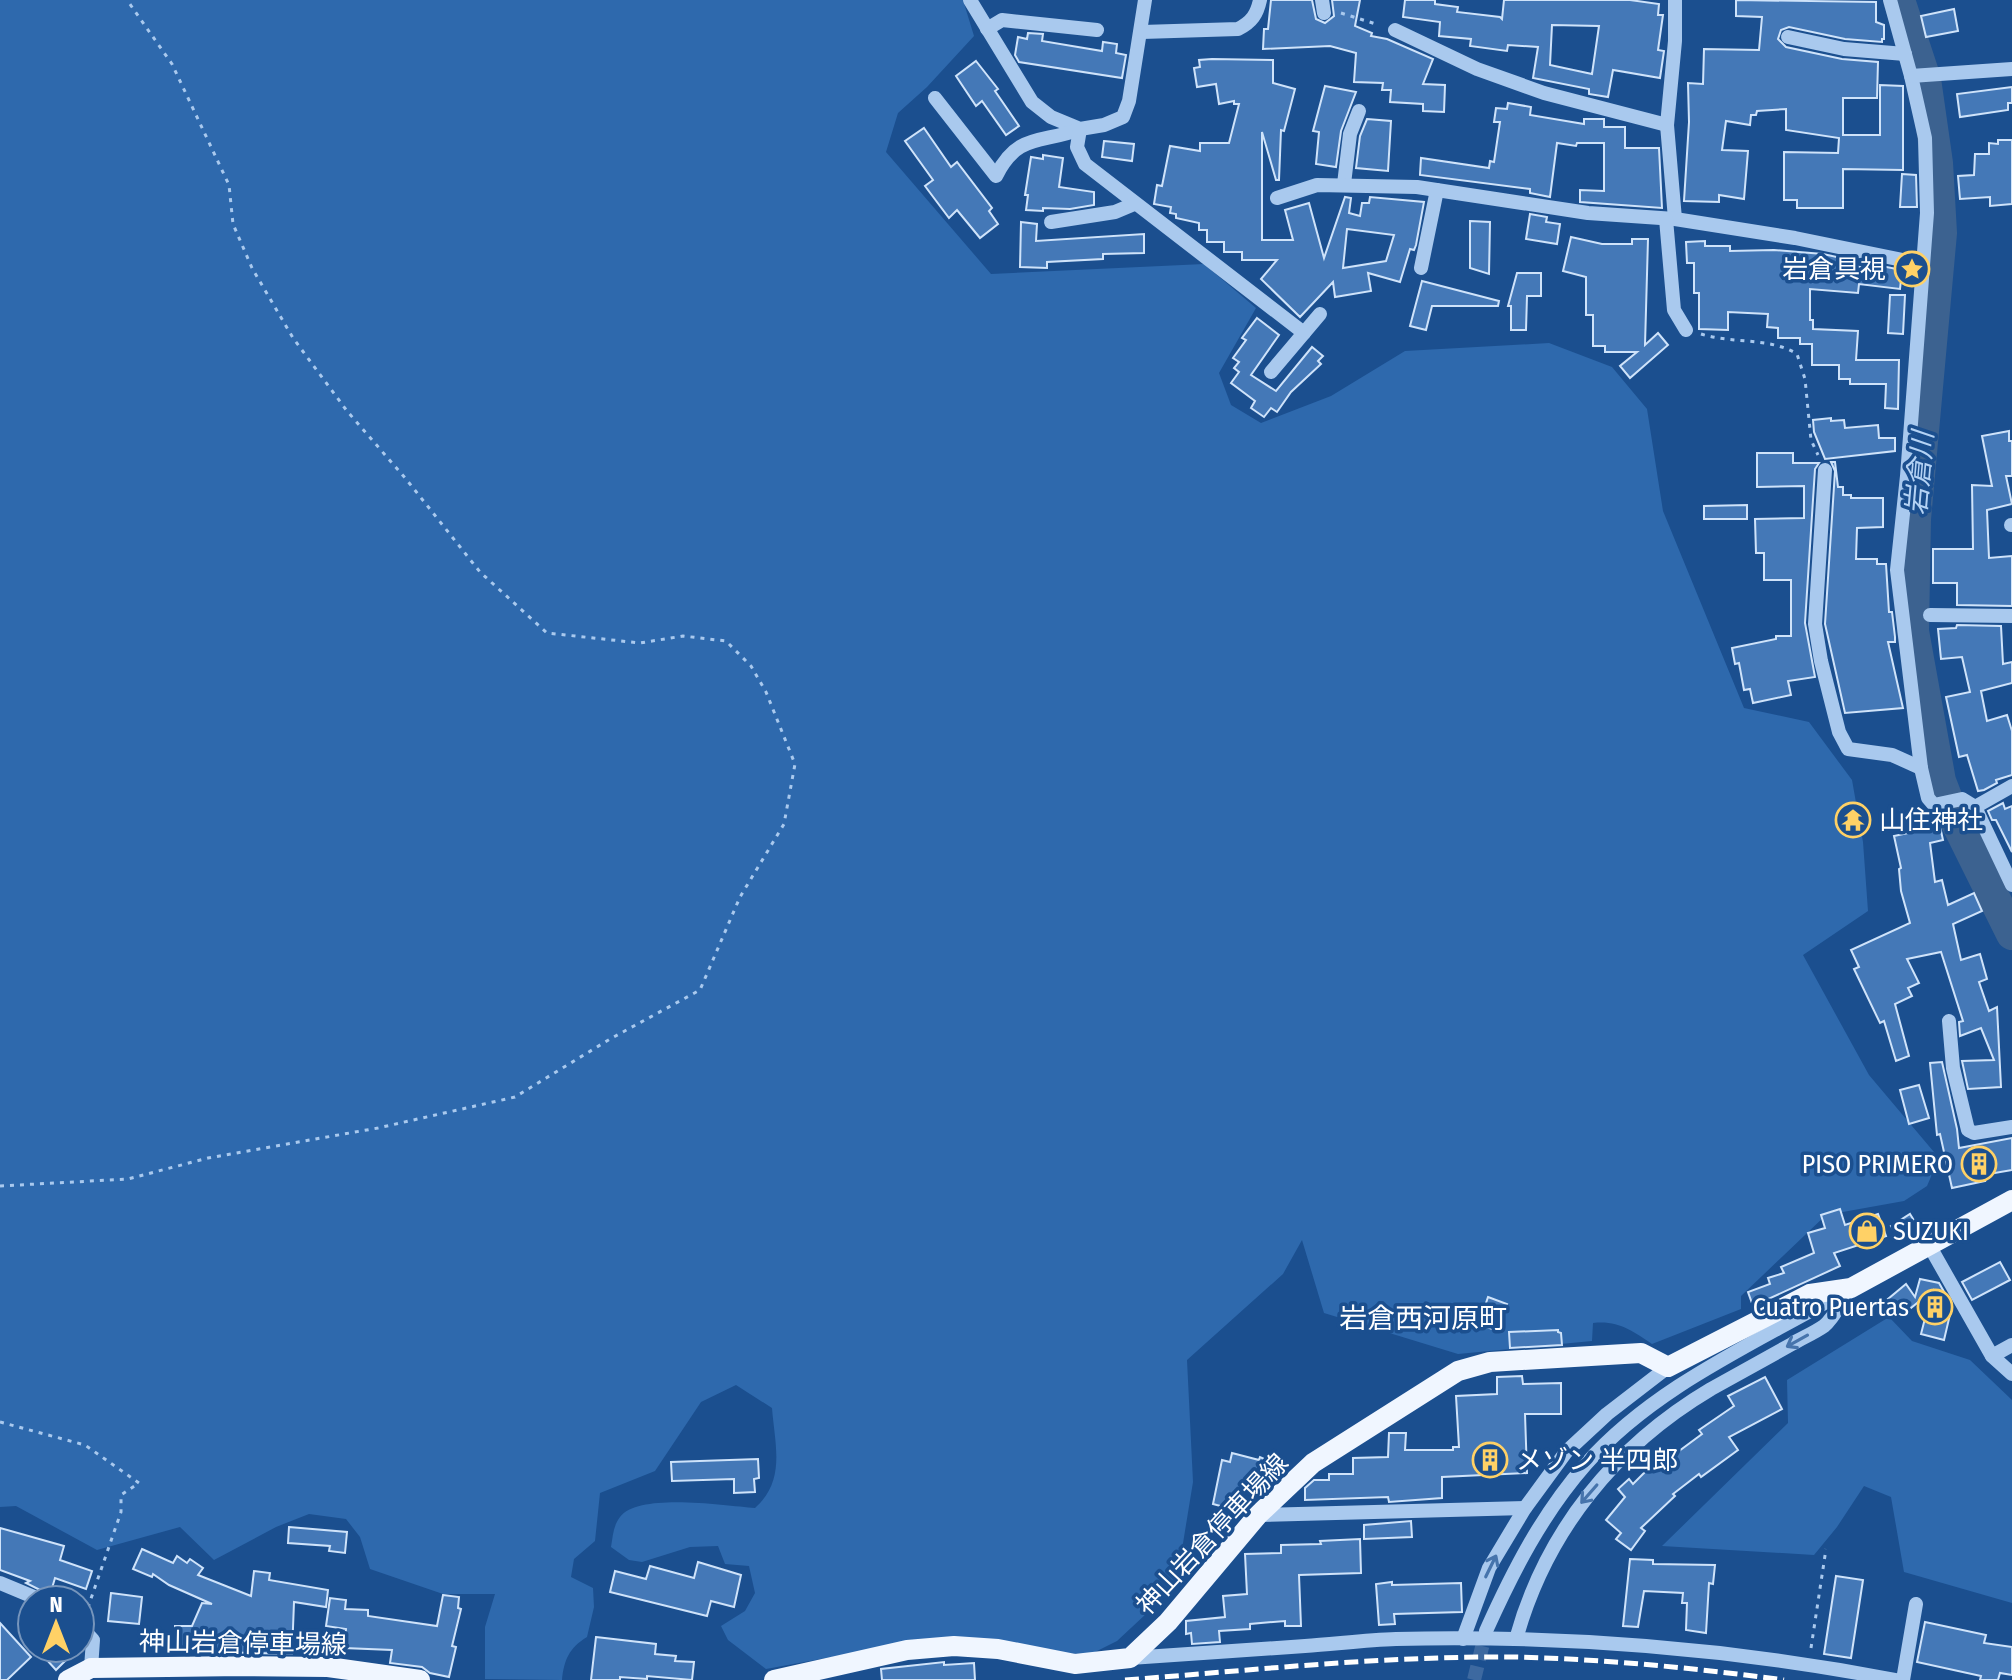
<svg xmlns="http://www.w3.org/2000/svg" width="2012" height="1680" font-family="'Fira Sans Condensed','Noto Sans JP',sans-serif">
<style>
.green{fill:#2e69ad}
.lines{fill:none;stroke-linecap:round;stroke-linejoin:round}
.river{stroke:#3c6290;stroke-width:32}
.building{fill:#4478b7;stroke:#cfe3fa;stroke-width:2;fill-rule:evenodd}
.minor-tunnel{stroke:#3d69a0;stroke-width:14;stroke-dasharray:14 7;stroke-linecap:butt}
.path{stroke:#a9c9ee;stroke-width:3;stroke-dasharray:4 6;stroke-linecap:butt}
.minor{stroke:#a9c9ee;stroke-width:14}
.major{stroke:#f0f6ff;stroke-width:20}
.rail{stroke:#fff;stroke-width:5;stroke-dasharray:14 6;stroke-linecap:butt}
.oneway{stroke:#4674ac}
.labels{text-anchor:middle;stroke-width:7;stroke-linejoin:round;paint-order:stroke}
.poi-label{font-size:26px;fill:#fff;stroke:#1b4f8f;text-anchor:end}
.street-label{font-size:26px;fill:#fff;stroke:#1b4f8f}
.water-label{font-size:28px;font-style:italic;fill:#b5d3f5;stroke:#1b4f8f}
.neighbourhood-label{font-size:28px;fill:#fff;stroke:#1b4f8f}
</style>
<rect width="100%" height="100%" fill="#1b4f8f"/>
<g class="green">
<path d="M0,0H963L974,36L927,87L898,113L886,152L991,274L1204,264L1256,308L1219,373L1231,405L1261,423L1331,396L1405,351L1549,343L1612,367L1647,409L1663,511L1744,708L1809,722L1852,780L1863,842L1868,911L1803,955L1869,1075L1939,1158L1927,1186L1904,1201L1826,1215L1741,1296V1309L1652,1344C1633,1331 1618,1320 1593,1323L1592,1341L1458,1354L1324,1313L1302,1240L1283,1274L1187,1360L1193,1482L1176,1586L1117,1641L1093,1653L1066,1654L930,1639L766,1669L728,1640L721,1626L745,1611L755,1593L749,1566L725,1564L718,1546L690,1547L642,1562L629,1560L611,1547C613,1536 613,1526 620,1517C639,1492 725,1506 755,1508C786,1480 775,1446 772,1408L736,1385L701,1402L655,1471L600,1493L595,1541L574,1559L571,1577L593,1588L594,1607L587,1637C569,1648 564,1660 562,1680L485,1679V1627L495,1594H443L370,1569L360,1537L346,1519L309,1514L276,1527L214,1560L180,1527L97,1550L16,1506L0,1507Z"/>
<path d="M1889,1317L1912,1341L1970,1360L2012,1400V1603L1904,1572L1891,1497L1864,1486L1837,1527L1814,1555L1662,1546L1788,1423L1787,1380Z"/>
</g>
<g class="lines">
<path class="river" d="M1899,0L1925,79L1937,163L1941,233L1915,519L1913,631L1940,781L1953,815L2012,934"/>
</g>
<g class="building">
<path d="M1271,0H1312L1316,19L1325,23L1334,16L1332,0H1360L1355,26L1372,33L1371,36L1387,39L1433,59L1423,84L1445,85L1444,112L1423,111V104L1390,102L1391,90H1382L1383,83L1354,82L1356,53L1330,46L1263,49L1264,29H1268Z"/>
<path d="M1405,0H1435V4L1458,7L1457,12L1500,17L1502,19L1504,0H1630L1659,4L1658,15H1663L1658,50L1664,51L1660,78L1613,70L1608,97L1589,94V89L1533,78L1538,47L1508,45L1507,51L1470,46L1471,39L1439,36L1440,22L1403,17ZM1552,25L1599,26L1592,74L1550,65Z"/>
<path d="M1736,0L1876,2V22L1884,25V39H1882V42L1845,39L1789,27L1781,30L1778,39L1786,47L1842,59L1878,62L1877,98H1843V135H1880V85L1903,86V170L1843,169V208H1797V200H1784V152L1838,153L1839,138L1786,130V109L1757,111L1756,115H1751L1750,125L1726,121L1722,150L1748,151L1744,199L1719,195V202L1684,201L1689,122L1688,83L1703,84L1704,49L1759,50L1762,17L1736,16Z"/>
<path d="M1954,9L1958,31L1926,37L1921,16Z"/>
<path d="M1028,33L1043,34L1042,41L1102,51L1103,42L1117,44L1116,53L1126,55L1122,78L1019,62L1015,55L1018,37L1027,39Z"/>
<path d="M1212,59L1273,60V83L1295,89L1284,131L1281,130L1279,180H1276L1262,132V240H1293L1285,210L1309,203L1324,258L1345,197L1351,198L1349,213L1360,216L1362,203H1369L1370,197L1424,202L1416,245L1414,250L1410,249L1400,282L1368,273L1371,291L1335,297L1333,282L1300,317L1261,279L1277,260H1242V252H1224V242H1207V230H1199V223L1176,218V214L1170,213L1171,207L1154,204L1157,185L1162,186L1170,146L1200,151V143H1229L1239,104H1234V101L1219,104L1216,84L1197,87L1194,68L1200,67L1199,60ZM1347,229L1394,235L1386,261L1343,268Z"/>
<path d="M976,61L998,89L995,91L1019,126L1006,135L982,101L976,106L956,76Z"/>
<path d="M1325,86L1356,92L1341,131L1336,167L1316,164L1319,132L1313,131Z"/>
<path d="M2012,87V103H2008V110L1960,117L1957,94Z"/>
<path d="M1508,103L1531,107L1530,115L1584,124V119H1604V127H1625V148H1659L1662,208L1580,202V190L1604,191V143H1577L1576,146L1557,143L1550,197L1530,193V189L1420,175L1421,158L1489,168L1490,161L1494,162L1500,122H1494L1496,108L1507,109Z"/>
<path d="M1367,119L1391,121L1388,171L1356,168L1360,136Z"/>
<path d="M924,128L951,167L957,162L992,208L989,211L998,224L980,238L957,210L949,218L925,186L933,180L905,141Z"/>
<path d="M1998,140H2012V204L1990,206V197L1960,199L1958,176L1974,175L1975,154H1989V143L1998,144Z"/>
<path d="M1104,141L1134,144L1132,161L1102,157Z"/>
<path d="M1043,155L1063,158L1059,187L1094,192V205L1070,209L1043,208V211L1026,210L1028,195H1025L1031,157L1043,159Z"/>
<path d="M1902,174L1916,175L1917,207H1900Z"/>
<path d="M1530,214L1547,217L1546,222L1560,224L1557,244L1526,239Z"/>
<path d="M1470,221L1490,222L1489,274L1470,268Z"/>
<path d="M1021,222L1037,224L1036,241L1144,234V253L1103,254V259L1047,262V268L1020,267Z"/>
<path d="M1571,237L1602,244H1632V239H1648L1645,345L1658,333L1668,345L1630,378L1620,366L1637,352H1605V346H1593V315H1586V277L1563,271Z"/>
<path d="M1705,241V246H1730V251L1774,250L1823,254L1837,257L1840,265L1876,268V265L1902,270L1900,289L1859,284L1858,293L1810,289V320H1813V329L1858,331L1856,360H1899L1898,409L1885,408L1886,384H1850V379H1839V365H1812V344H1800V338H1778V328L1767,327L1768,314L1728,312V330L1699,329V293H1694V263H1687L1686,242Z"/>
<path d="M1517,273H1541V296H1527L1526,330H1511V306H1508Z"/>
<path d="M1422,281L1499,301L1498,306H1432L1426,330L1410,326Z"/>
<path d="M1890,295H1905L1903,334L1888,333Z"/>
<path d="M1257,318L1279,335L1251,375L1276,391L1312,347L1323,356L1318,361L1321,364L1291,392L1277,412L1271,408L1264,417L1251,408L1255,401L1231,383L1239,372L1234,368L1239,362L1233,358L1246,340L1242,338Z"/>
<path d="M1831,418V421L1844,420L1845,428L1878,425L1879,438H1895V451L1825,459L1814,432L1813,420Z"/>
<path d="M2009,431V441H2012V476H2006L2012,504L1987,510L1989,558L2012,556V606L1957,605V583H1933V549H1973L1972,485L1992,486L1982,436Z"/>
<path d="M1757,453H1793V463H1819L1815,469L1805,623L1815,677L1788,681L1791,695L1753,703L1750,689L1744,690L1739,663L1735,664L1732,648L1776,639V636H1791V580H1764V553H1756L1755,519L1804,518V486L1757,487Z"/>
<path d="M1831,462H1835L1838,487H1843V495H1851V498H1883V527L1857,528L1856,559H1877V564H1886L1889,612H1892L1895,637V642H1888L1903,708L1845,713L1825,624L1835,471Z"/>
<path d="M1747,505V519H1704V506Z"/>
<path d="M1957,625L2001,626L2003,664L2012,662V683L1981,691L1987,721L2007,715L2012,731V775L1996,780L1997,783L1984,790L1978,791L1967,755L1959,757L1946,697L1970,692L1962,657L1941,659L1938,629L1956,628Z"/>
<path d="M2003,803L2005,809L2012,806V852L1996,820H1992L1988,811Z"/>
<path d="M1939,822L1943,840L1930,843L1935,882L1942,880L1948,905L1974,893L1982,911L1953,924L1961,960L1980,954L1987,979L1979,982L1989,1011L1997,1007L2001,1087L1968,1089L1962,1061L1994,1060L1981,1028L1960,1036L1959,1022L1963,1021L1941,952L1907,959L1919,983L1908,988L1912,996L1895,1004L1909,1056L1896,1061L1884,1021L1880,1023L1854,969L1859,967L1851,950L1910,923L1901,891L1899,869L1901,868L1894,836L1913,832L1912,826Z"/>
<path d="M1942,1062L1957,1129L1959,1148L2012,1138V1170L1983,1175L1985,1181L1952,1188L1940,1134L1937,1135L1930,1063Z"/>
<path d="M1919,1085L1929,1118L1909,1124L1900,1090Z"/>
<path d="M1840,1209L1845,1225L1878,1214L1886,1236L1834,1253L1840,1266L1753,1306L1748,1292L1770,1284L1768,1278L1784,1273L1781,1267L1814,1253L1808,1233L1825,1228L1821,1215Z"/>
<path d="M1910,1214L1918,1227L1900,1239L1891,1226Z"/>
<path d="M2000,1262L2010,1280L1972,1300L1962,1282Z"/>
<path d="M1920,1279L1939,1283L1952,1306L1944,1340L1921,1334L1932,1291L1901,1316L1888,1299L1906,1284L1915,1297Z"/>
<path d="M1488,1297L1507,1304L1497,1331L1479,1324Z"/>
<path d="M1558,1330V1332L1561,1333L1562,1345L1510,1348L1509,1332Z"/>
<path d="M1522,1376L1523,1384L1561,1383V1414H1525L1527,1473L1442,1477V1498L1389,1502L1388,1497L1305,1500V1488L1314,1480H1329V1474H1353V1458L1388,1457L1389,1433H1406L1405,1450H1453V1447H1459L1456,1396L1497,1394V1377Z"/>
<path d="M1765,1377L1782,1409L1729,1437L1738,1450L1701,1477L1699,1474L1673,1494L1675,1496L1641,1528L1645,1531L1631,1550L1616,1539L1621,1533L1606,1520L1625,1497L1618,1489L1629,1479L1633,1484L1649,1468L1652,1471L1702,1434L1699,1430L1734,1406L1728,1396Z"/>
<path d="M1232,1453L1259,1460L1260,1457L1280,1466L1271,1485L1264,1491L1247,1483L1239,1511L1213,1504L1222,1460L1230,1462Z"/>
<path d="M758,1459L759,1478L754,1479L755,1492L734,1493V1479L672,1481L671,1462Z"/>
<path d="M1411,1521L1412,1537L1364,1539V1525Z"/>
<path d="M289,1527L347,1532L345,1553L329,1551L330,1546L288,1543Z"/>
<path d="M0,1528L64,1546L60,1560L92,1571L86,1589L55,1578L50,1595L26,1583L30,1581L0,1570Z"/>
<path d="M1360,1539L1361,1573L1299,1575L1301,1626H1285V1621L1250,1624V1629L1219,1631L1220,1642L1192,1644L1191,1633L1186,1634V1621L1225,1617L1223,1596L1247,1594L1245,1554L1281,1553V1545L1321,1544L1320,1541Z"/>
<path d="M142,1549L173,1563L177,1556L187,1563L190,1559L203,1568L198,1575L251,1596L254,1571L270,1573L269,1580L328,1590L326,1607L294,1602L292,1654L175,1651V1626H192L202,1603L212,1604L169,1585L153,1574L152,1577L133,1569Z"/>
<path d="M1630,1559L1653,1560V1564L1715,1565L1713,1584L1709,1583L1706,1633L1686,1630L1687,1603H1682L1683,1593L1644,1591L1638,1627L1623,1626Z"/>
<path d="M698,1562L741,1575L734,1607L711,1601L707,1616L610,1592L615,1571L646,1579L650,1566L694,1578Z"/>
<path d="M1836,1576L1863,1580L1851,1658L1824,1654Z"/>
<path d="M1392,1582V1585L1461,1583L1462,1612L1394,1614L1395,1624L1379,1625L1376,1584Z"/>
<path d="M111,1593L142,1597L139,1624L108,1621Z"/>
<path d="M443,1595L459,1597L458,1608L461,1609L452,1646L456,1647L449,1677L430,1673L422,1667L390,1663L392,1650L344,1648L346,1629L326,1626L330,1598L346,1600L345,1609L368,1610V1616L437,1626Z"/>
<path d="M1925,1622L1986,1635L1984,1643L2012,1647V1675L2000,1673L1998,1680H1980L1981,1676L1917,1662Z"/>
<path d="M0,1623L31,1657L7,1680H0Z"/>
<path d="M596,1637L656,1644L655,1654L676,1656L675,1661L694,1662L692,1680L647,1676V1679L620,1677V1680H591Z"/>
<path d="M36,1648H78L56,1670Z"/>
<path d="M944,1662V1665L974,1663L975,1680H882L881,1669Z"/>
</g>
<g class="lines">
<path class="minor-tunnel" d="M1474,1680L1486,1631"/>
<g class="path">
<path d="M1341,13L1379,25"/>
<path d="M1701,334C1732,344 1770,337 1797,354L1805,379L1811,440L1818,455"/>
<path d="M1880,816L1916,809"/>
<path d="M0,1186L128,1179L208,1158L378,1128L515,1097L610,1039L700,990L740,897L784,824L795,764L766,692L751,666L726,641L683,636L640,643L547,633L480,572L406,479L347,411L293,338L252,268L233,224L229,185L172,64L127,0"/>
<path d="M0,1422L85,1445L139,1483L121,1495V1512L86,1613"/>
<path d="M1811,1648L1826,1549"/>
</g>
<g class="minor">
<path d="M970,0L1032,102L1051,117L1080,129L1104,125L1123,117L1129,101L1145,0"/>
<path d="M1322,0L1324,13"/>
<path d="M1675,0V41L1667,125L1675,219"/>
<path d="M1890,0L1911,76L1925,138L1927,213L1907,476L1897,570L1921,768L1928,798L1934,805L1962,799L1975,807L2012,885"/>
<path d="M987,29L1002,20L1097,30"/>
<path d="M1395,30L1477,69L1544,93L1667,125"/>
<path d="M1142,32L1238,29C1252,22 1257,14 1260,0"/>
<path d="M1788,37L1844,49L1905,54"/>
<path d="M1911,76L2012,69"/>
<path d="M935,98L996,176C1018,132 1042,144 1080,129"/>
<path d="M1080,129L1077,147L1085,164L1304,333"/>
<path d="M1344,184L1350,134L1359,111"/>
<path d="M1277,198L1317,185L1417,187L1588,213L1675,219L1795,238L1922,264"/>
<path d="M1666,219L1674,310L1686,330"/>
<path d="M1051,222L1115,212L1134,204"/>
<path d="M1421,268L1437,190"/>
<path d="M1271,372L1320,314"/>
<path d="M1825,470L1815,624L1821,661L1839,732L1848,749L1892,755L1921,768"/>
<path d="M2011,525H2012"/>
<path d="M1930,615L2012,616"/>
<path d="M1975,807L2012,786"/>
<path d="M1949,1021L1953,1068L1968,1130L1974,1133L2012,1127"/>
<path d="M1929,1245L1992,1356L2012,1374"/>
<path d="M1992,1356L2012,1345"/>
<path d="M1258,1515L1525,1508"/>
<path d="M0,1583L41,1600"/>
<path d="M80,1626L93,1640L91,1668"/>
<path d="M1486,1631C1513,1571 1542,1514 1586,1464C1655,1386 1756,1343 1844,1292"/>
<path d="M1463,1639L1489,1568L1525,1508L1566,1452L1607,1414L1668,1367"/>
<path d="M1516,1639C1546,1531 1615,1446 1711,1389C1738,1374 1765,1359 1792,1344C1802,1338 1814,1333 1824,1326C1834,1318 1841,1302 1849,1291"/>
<path d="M1130,1658C1188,1654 1247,1650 1305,1646C1335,1644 1366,1640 1396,1639C1564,1635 1730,1648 1896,1680"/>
<path d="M1903,1680L1916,1604"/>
</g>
<g class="major">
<path d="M68,1680L91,1668L243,1666L328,1667L420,1680"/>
<path d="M774,1680L907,1650L954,1646L998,1649L1075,1664L1130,1658L1168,1622L1258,1515L1313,1463L1458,1371L1490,1362L1641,1353L1668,1367L1810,1294L1851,1288L2012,1200"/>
</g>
<path class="rail" d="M1125,1680C1254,1670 1383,1656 1513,1657C1604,1659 1694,1668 1784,1680"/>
</g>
<defs><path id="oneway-shaft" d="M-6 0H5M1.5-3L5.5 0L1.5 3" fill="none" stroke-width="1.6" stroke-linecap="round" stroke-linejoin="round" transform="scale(2)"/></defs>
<g class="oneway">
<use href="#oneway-shaft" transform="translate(1797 1341) rotate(151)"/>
<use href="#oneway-shaft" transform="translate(1589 1494) rotate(131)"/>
<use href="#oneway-shaft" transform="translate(1491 1566) rotate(-64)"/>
</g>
<defs>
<g id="sight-ring" transform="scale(1.8)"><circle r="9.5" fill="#1b4f8f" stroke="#ffd166" stroke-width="1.5"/><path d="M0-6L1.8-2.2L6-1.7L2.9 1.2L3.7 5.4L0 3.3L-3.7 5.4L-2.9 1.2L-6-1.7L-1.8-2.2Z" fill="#ffd166"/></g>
<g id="temple-ring" transform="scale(1.8)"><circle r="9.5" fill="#1b4f8f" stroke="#ffd166" stroke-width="1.5"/><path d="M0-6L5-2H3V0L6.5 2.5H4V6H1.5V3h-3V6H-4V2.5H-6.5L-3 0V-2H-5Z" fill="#ffd166"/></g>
<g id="building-ring" transform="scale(1.8)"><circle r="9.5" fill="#1b4f8f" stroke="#ffd166" stroke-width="1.5"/><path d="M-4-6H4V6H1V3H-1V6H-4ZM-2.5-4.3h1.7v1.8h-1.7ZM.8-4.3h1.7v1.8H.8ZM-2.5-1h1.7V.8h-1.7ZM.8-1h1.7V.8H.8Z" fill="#ffd166"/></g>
<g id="shop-ring" transform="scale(1.8)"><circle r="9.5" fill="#1b4f8f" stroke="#ffd166" stroke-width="1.5"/><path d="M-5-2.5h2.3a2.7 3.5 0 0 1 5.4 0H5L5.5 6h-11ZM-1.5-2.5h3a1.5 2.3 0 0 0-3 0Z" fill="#ffd166"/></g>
</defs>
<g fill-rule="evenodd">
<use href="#sight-ring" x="1912" y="269"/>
<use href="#temple-ring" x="1853" y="820"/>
<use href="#building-ring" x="1979" y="1164"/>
<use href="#shop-ring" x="1867" y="1231"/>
<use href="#building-ring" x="1935" y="1307"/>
<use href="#building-ring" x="1490" y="1460"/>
</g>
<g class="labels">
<g class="poi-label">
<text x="1886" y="278">岩倉具視</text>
<text x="1879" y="829" text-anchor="start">山住神社</text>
<text x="1953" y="1173">PISO PRIMERO</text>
<text x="1893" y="1240" text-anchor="start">SUZUKI</text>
<text x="1909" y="1316">Cuatro Puertas</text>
<text x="1516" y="1469" text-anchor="start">メゾン 半四郎</text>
</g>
<g class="street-label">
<text transform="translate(1212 1534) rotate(-47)" y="9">神山岩倉停車場線</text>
<text transform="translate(243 1643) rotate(1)" y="9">神山岩倉停車場線</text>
</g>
<g class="water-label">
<text transform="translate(1919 473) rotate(-85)" y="10">岩倉川</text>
</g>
<g class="neighbourhood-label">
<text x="1423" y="1328">岩倉西河原町</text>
</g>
</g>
<g transform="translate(56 1624)"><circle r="38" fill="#1b4f8f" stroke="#7695bc" stroke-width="2"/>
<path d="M0-6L14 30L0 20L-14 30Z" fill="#ffd166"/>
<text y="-12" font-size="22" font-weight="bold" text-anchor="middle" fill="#ffffff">N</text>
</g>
</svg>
